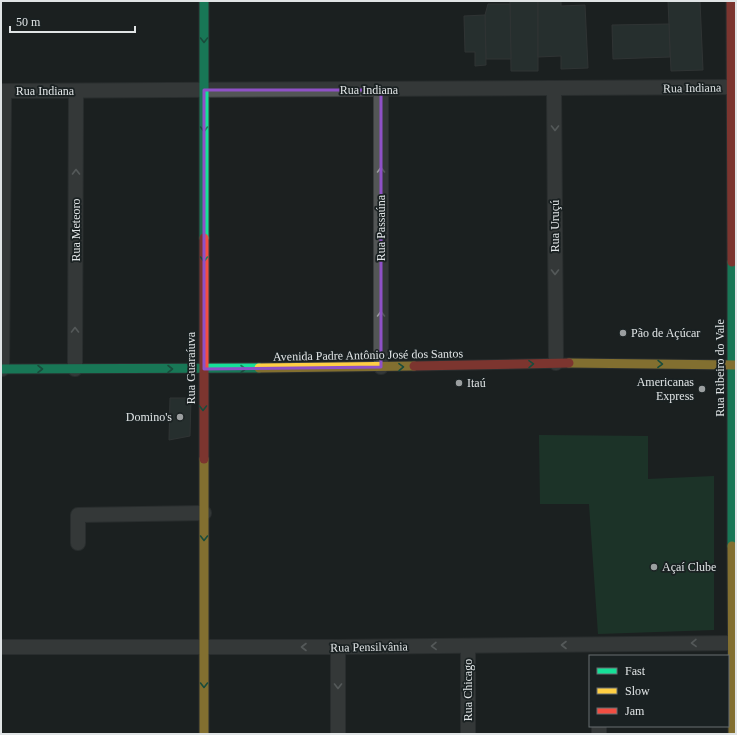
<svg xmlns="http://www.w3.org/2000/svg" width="737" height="735" font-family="Georgia,serif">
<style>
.green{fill:#1e4a32}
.building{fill:#34403f;stroke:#484b4b}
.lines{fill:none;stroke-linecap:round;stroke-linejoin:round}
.street-casing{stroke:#3a3d3e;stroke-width:16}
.fast-casing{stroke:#3a3d3e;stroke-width:11}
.slow-casing{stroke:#3a3d3e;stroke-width:11}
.jam-casing{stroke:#3a3d3e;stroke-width:11}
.street{stroke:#535656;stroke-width:14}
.fast{stroke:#16e098;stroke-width:9}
.slow{stroke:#ffcf43;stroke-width:9}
.jam{stroke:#f24e42;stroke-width:9}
.oneway{stroke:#18805d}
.oneway2{stroke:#9a9d9e}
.marked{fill:none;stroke:#8f51c7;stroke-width:3;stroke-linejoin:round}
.poi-dot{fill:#9b9fa0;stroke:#1a2122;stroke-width:1.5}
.labels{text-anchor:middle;stroke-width:3.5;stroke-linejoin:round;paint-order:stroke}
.street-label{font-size:12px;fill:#e0e4e5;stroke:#1a2122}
.poi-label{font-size:12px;fill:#e0e4e5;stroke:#1a2122;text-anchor:start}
</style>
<rect width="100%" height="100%" fill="#1c2020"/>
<path class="green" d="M539,435L648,436V479L714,476V630L598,634L589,504H540Z"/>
<g class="building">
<path d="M510,1H538V71H511Z"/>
<path d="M538,1H561V6L585,5L588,68L561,69V56L538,57Z"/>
<path d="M668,1H700L703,70L671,71Z"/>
<path d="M488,4H510L511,59H486L485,15Z"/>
<path d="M485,15L486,65L475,66V52H465L464,16Z"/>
<path d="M669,24L670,57L613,59L612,25Z"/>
<path d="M170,398H191L190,436L169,440Z"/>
</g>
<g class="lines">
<g class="street-casing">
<g id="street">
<path d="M554,89L556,363"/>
<path d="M381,90V367"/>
<path d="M1,91L736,87"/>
<path d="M2,369L4,91"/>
<path d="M75,369L76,91"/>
<path d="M78,543V515L204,513"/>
<path d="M1,647H338L736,643"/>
<path d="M338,734V647"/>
<path d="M468,734V646"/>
<path d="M599,734V726"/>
</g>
</g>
<g class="fast-casing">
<g id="fast">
<path d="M204,1V238"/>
<path d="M732,262V546"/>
<path d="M1,369L259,368"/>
</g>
</g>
<g class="slow-casing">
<g id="slow">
<path d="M569,363L736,365"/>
<path d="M259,368L414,366"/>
<path d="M204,459V734"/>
<path d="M732,546L733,734"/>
</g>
</g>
<g class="jam-casing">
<g id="jam">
<path d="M731,1L732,262"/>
<path d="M204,238V459"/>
<path d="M414,366L569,363"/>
</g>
</g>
<use href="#street" class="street"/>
<use href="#fast" class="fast"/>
<use href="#slow" class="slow"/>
<use href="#jam" class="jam"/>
</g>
<defs><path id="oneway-chevron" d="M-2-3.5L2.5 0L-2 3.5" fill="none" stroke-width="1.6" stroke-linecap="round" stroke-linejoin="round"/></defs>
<g class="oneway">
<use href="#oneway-chevron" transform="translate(204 40) rotate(90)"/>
<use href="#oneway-chevron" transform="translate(204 129) rotate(90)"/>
<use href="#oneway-chevron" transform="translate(204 259) rotate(90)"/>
<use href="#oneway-chevron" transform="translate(531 364) rotate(-1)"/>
<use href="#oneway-chevron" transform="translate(660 364) rotate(1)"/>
<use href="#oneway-chevron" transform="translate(401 367) rotate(-1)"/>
<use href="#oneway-chevron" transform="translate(40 369)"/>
<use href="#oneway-chevron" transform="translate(170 369)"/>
<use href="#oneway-chevron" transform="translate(243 369)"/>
<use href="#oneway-chevron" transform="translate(203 408) rotate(90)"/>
<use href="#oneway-chevron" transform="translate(204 538) rotate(90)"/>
<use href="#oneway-chevron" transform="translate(204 685) rotate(90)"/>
</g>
<g class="oneway2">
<use href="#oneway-chevron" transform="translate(555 128) rotate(90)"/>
<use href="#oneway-chevron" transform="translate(381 170) rotate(-90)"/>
<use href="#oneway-chevron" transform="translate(76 172) rotate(-90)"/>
<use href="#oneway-chevron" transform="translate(555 272) rotate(90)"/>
<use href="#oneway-chevron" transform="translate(381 314) rotate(-90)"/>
<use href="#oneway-chevron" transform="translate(75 330) rotate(-90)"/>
<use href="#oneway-chevron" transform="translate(694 643) rotate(179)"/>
<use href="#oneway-chevron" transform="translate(564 645) rotate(180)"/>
<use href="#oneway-chevron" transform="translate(434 646) rotate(179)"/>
<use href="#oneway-chevron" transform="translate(304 647) rotate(-180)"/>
<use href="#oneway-chevron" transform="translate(338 686) rotate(90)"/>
</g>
<path d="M0 0H737V735H0ZM204,90H381V367L204,369Z" fill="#1c2020" fill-opacity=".55" fill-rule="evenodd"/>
<path class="marked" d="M204,90H381V367L204,369Z"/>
<g class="poi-dot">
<circle cx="623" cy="333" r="4"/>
<circle cx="459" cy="383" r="4"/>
<circle cx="702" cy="389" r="4"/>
<circle cx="180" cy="417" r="4"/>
<circle cx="654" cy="567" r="4"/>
</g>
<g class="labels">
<g class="street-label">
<text transform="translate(692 88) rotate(-1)" y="4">Rua Indiana</text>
<text x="369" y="94">Rua Indiana</text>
<text x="45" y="95">Rua Indiana</text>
<text transform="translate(555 226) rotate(-90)" y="4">Rua Uruçú</text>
<text transform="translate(381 228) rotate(-90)" y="4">Rua Passaúna</text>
<text transform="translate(76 230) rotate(-90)" y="4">Rua Meteoro</text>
<text transform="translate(368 355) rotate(-1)" y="4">Avenida Padre Antônio José dos Santos</text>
<text transform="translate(191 368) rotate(-90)" y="4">Rua Guaraíuva</text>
<text transform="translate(720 368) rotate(-90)" y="4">Rua Ribeiro do Vale</text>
<text transform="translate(369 647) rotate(-1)" y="4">Rua Pensilvânia</text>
<text transform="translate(468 690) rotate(-90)" y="4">Rua Chicago</text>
</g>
<g class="poi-label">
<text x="631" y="337">Pão de Açúcar</text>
<text x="694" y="386" text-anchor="end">Americanas<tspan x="694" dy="14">Express</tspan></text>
<text x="467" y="387">Itaú</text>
<text x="172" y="421" text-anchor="end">Domino's</text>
<text x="662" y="571">Açaí Clube</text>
</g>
</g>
<rect width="737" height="735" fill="none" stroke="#e0e4e5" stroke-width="4"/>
<rect x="589" y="655" width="140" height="72" fill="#1a2122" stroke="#696f70"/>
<rect x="597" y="668" width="20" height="6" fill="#16e098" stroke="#696f70"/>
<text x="625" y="675" font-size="12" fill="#e0e4e5">Fast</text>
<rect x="597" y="688" width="20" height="6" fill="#ffcf43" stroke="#696f70"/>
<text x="625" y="695" font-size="12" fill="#e0e4e5">Slow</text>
<rect x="597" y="708" width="20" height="6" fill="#f24e42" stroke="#696f70"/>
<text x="625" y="715" font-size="12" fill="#e0e4e5">Jam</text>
<path d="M10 26v6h125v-6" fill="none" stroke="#e0e4e5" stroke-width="2"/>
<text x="16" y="26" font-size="12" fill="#e0e4e5" stroke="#1a2122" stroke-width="3" paint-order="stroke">50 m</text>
</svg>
